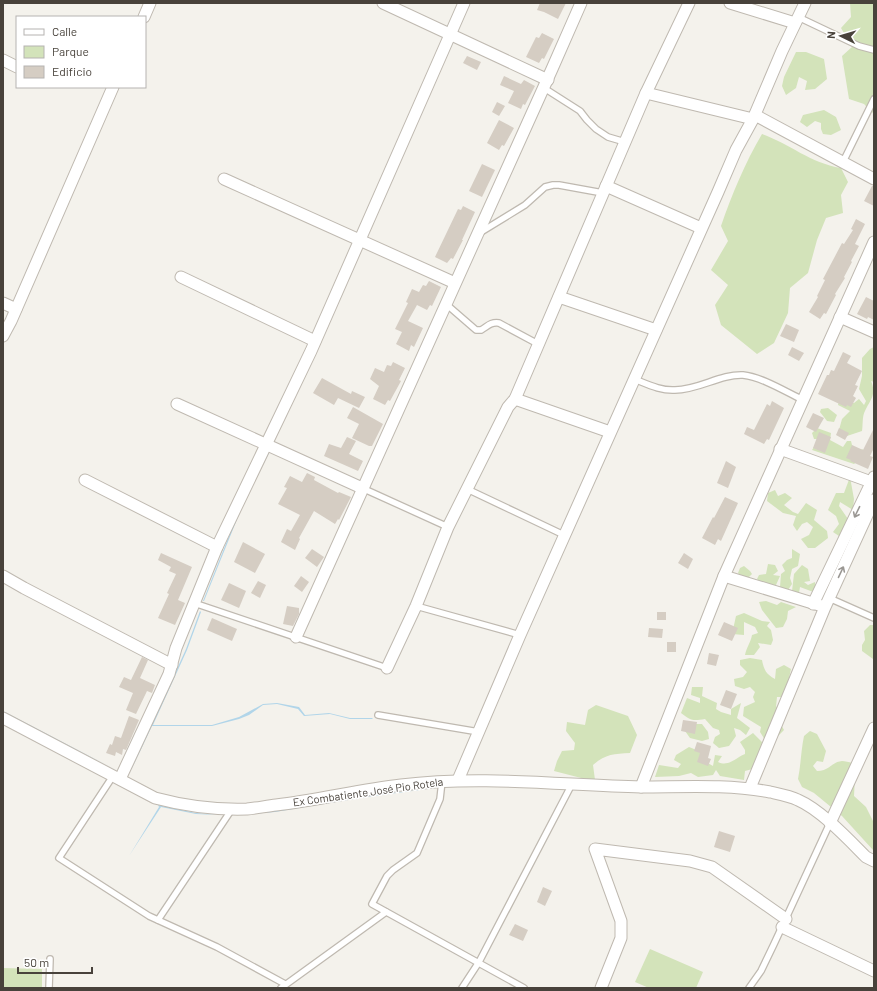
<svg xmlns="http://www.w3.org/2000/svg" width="877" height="991" font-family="Barlow,sans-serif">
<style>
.green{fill:#d3e3ba}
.water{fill:#b1d5e9}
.building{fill:#d5cdc3}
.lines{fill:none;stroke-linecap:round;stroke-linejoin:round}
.lane-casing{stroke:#bfb9b0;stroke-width:8}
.street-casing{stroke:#bfb9b0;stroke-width:13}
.lane{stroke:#fff;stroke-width:5.5}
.street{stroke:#fff;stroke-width:11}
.oneway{stroke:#9a9793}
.labels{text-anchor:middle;stroke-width:3;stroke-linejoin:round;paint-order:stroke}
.street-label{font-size:11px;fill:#48423b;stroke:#fff}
</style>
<rect width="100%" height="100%" fill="#f4f2ec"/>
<g class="green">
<path d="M850,3H874V114L864,104L849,99L842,56L852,47L841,28L851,17Z"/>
<path d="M796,52H806L824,59L827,79L815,89L805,90L807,81L799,77L796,88L786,95L782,86L784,77Z"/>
<path d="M824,110L836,117L841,130L831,135L823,134L821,129V123L815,121L807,127L800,122L803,115Z"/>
<path d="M762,134C790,144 810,163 841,168L848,182L841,195L843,213L826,218L817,240L808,273L790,288L788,313L774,343L757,354L721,325L715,305L728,285L711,270L728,241L721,226C732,194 745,163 762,134Z"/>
<path d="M874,347V382L871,381C877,395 870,400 865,411C862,416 863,426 862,431L847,436L839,430L842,419L850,411L838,405L839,399L854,403L859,399L864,405L866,401L859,389L862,376V358L870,349Z"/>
<path d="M828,408L837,415L834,422L827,421L820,412L821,409Z"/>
<path d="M817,428L831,433L830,440L843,447L847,441H851L855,457L862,449L867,453L854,464L812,450L819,439H814L812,433Z"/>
<path d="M850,477L854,499L853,510L840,502L839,506L848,519L847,532L839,536L833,532L839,524L836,516L828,510L836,493H844Z"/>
<path d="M775,490L778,496L785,493L792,498L784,505L793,512L798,514L806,503L817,510L814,520L827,531L828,538L815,548H808L801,539L809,535L813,527L807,522L802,524L797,531L793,525L796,516L783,513L767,501L768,493Z"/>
<path d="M792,549L800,554L798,566L792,569L790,578L792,584L788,590L780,587L781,574L785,571L782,565L787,560L792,558Z"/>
<path d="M768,564L775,565L778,571L773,575L780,576L776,585L762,584L757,579L759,575L766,574Z"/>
<path d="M802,565L808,569L810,581L804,582L808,585L815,582L816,593L800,587L799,593L792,591L794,574Z"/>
<path d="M744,566L750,571L752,574L747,579L741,577L738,573L740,568Z"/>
<path d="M766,601L777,605L781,602L796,607L788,611L787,619L783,627L776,628L762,610L759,602Z"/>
<path d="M744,613L762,621L770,622L767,626L771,630L773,640L771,645L758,643L760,647L754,655H745C746,648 751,642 752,635L758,633L755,627L744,622V635L732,634L736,616Z"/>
<path d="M870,625H874V658L873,659L862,651V645L865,640L864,631Z"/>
<path d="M750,658L762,660C764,670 766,674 775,679L776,669L784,665L791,669L785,697H777L776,707L784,704L778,719L784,730L779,735L767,743L760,732L761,727L743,716L744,707L755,702L753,697L755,692L750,687L744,689L735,686L734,679L743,677L747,672L740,665V660Z"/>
<path d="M692,687H703L702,696L717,703L716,709L721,712L731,715V709L741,703L737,718L750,728L746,735L740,730L734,728L736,736L729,746L719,748L713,743L715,737L720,734L719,730L713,728L705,719C693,721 691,721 681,713L687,698L700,703V698L691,695Z"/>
<path d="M596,705L628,716L637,735L630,753C614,754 605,754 593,765L595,780L585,779L554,771L557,761L562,751L574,750L575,743L566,731L567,722L585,725L588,710Z"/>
<path d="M693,724H702L708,732L709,739L702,741L690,738L685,731Z"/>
<path d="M810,731L817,734L826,751L823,762L817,761L813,766L817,771C830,771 831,762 842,761C845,761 849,762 852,763L855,776L854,796L866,807L874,823V849L873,850L842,816L814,793L802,787L798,779C801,764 801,750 804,736Z"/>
<path d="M753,733L768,748L756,768L745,771L744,780L720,776L716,770L713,775L698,777L691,773L679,776L655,777L659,765L678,768L681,764L674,760L676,755L689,747L699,751L706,762L713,766L715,755L722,756L718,762C729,767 735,758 745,754V750L740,742Z"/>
<path d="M650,949L703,972L696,988H649L635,982Z"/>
<path d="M3,968L42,969V988H3Z"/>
</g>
<g class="water">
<path d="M268,452L269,453L242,507L204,601H203L241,506Z"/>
<path d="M200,611L201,612L187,650L153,725H212L239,717L263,704L277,703L299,707L305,715L329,713L350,718H373L372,719H350L330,714L304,716L298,709L277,704L263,705L249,715L239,719L212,726H152L128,777L186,649Z"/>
<path d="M3,711L118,771L3,712Z"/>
<path d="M435,788L366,797L275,812L237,815L365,796Z"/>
<path d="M158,805L196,813L218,815L196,814L161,807L129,856L159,807Z"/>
</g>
<g class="building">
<path d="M540,3H566L558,19L544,12L537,10Z"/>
<path d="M542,33L554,39L544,59L542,58L539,63L526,57L536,37L539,38Z"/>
<path d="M467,56L481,62L477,70L463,63Z"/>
<path d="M504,76L521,84L524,80L535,86L525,105L523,104L521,109L508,103L514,91L500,85Z"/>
<path d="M497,102L505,106L499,116L492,112Z"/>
<path d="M499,120L514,128L504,146L502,145L499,150L487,143Z"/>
<path d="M482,164L495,170L482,197L469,191Z"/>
<path d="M872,186H874V206L864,201Z"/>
<path d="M463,206L475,212L462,240H463L453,259L451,258L447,263L435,257L458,209L461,210Z"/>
<path d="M856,219L865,224L855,244L859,246L851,261L852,262L844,277L845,278L835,294L836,295L826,314L824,313L820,319L809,312L818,297L817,296L825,280L823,279L842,243L844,244L853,230L851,229Z"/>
<path d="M429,281L441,287L432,306L430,305L427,310L417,305L408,321L423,328L414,347L411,345L409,351L396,344L402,332L395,329L408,303L406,302L412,289L419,292L423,285L426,286Z"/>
<path d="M866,297L874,301V320L868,317L867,319L857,314Z"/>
<path d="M786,324L799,330L794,342L780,336Z"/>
<path d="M792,347L804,353L799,361L788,355Z"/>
<path d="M843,352L851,356L847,363L862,371L855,385L858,386L853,396L856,398L851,407L847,405L846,407L818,394L827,375H829L831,370L834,371Z"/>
<path d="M393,362L405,368L399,380L401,381L390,401L388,400L385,405L373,399L379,386L370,379L375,368L384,372L387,365L391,366Z"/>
<path d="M322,378L351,394L352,391L365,397L359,408L338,398L334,405L313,393Z"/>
<path d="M772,401L784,408L769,440L767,439L764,444L744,434L747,427L754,430L767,404L770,406Z"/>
<path d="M353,407L383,424L372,446H369L352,438L359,424L347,418Z"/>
<path d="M813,413L824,418L816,432L806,427Z"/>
<path d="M839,428L849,433L845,440L836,435Z"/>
<path d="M874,428V448L870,456L873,457L868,469L850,461L851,460L846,458L852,445L863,450Z"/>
<path d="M819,432L831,437L825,453L813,448Z"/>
<path d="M347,437L356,441L349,454L363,461L358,471L324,456L329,444L341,448Z"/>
<path d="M726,461L736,467L728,488L717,483Z"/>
<path d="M307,473L315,477L314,480L338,493L339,492L351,497L339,520L338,519L335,524L314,511L299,538L300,539L295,550L281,542L287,529L291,531L300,515L278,504L287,488L284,487L290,476L302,482Z"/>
<path d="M725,497L738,503L721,541L718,539L715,545L702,538L713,517L714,518Z"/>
<path d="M243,542L265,554L255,573L234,562Z"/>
<path d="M312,549L324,557L317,567L305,558Z"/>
<path d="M161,553L192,567L178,600L185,603L175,625L158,618L169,594L167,593L176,574L169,571L171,567L158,560Z"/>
<path d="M684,553L693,559L688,569L678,563Z"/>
<path d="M301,576L309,582L302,592L294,586Z"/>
<path d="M258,581L266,585L260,598L251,593Z"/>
<path d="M229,583L246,591L239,608L221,600Z"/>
<path d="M287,606L299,608V614L293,626L283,624Z"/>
<rect x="657" y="612" width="9" height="8"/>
<path d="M212,618L237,629L232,641L207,630Z"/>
<path d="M724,622L738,628L732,641L718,635Z"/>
<path d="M649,628L663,629L662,638L648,637Z"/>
<rect x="667" y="642" width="9" height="10"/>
<path d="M709,653L719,655L716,666L707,664Z"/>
<path d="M142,657L148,660L140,678L155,685L152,693L147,691L136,714L126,710L133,693L119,687L124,677L131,680Z"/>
<path d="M726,690L737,694L731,709L720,705Z"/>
<path d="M129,716L139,720L126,750L123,749L122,755L116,752L115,756L106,753L110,744L112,745L115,736L121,738Z"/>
<path d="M683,720L697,722L695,734L681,731Z"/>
<path d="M697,742L711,746L708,758L711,759L708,766L697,762L700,753L694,751Z"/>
<path d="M719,831L735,836L730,852L714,847Z"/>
<path d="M543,887L552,891L545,906L537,902Z"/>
<path d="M515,924L528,930L523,941L509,935Z"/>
</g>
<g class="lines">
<g class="lane-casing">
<g id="lane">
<path d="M798,17L859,46L874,50"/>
<path d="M544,88L580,111L587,120L596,129L608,137L625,142"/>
<path d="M843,162L874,99"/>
<path d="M481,232L525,205L545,187L553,185H559L603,193"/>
<path d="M446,304L476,330H481C488,326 490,322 499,323L538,344"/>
<path d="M634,379C647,384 661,391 675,390C699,390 720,374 743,375C762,377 786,392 803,400"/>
<path d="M362,488L448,527"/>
<path d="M467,489L564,535"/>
<path d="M829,598L874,618"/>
<path d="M194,603L387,668"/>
<path d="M416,606L520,635"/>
<path d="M378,715L479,732"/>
<path d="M113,776L59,858L149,916L217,947L285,984"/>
<path d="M442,781L440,799L417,853L393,870L387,876L372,904L524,988"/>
<path d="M158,920L232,809"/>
<path d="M49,988L50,959"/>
<path d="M281,988L386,912"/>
<path d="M462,988L479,962L572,784"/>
<path d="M749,988L761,971L774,944L830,823"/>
</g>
</g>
<g class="street-casing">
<g id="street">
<path d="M383,3L548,80"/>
<path d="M730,3L795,23"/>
<path d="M144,17L150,3"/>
<path d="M3,60L17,67"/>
<path d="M646,93L753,119"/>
<path d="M755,115L874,179"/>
<path d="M224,179L455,283"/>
<path d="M606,186L701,228"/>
<path d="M181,277L315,341"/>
<path d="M559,297L656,330"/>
<path d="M3,303L16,309"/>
<path d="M840,317L874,332"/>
<path d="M3,336L11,321L113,87"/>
<path d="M515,399L610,432"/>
<path d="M177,404L362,488"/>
<path d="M780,449L874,483"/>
<path d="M85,480L217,547"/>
<path d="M3,576L24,588L172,665"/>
<path d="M724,576L819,605"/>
<path d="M813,604L874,477"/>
<path d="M296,637L552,69L581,3"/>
<path d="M387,668L416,606L448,527L508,407L515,399L646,93L689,3"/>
<path d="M3,718L155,798C185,806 217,810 247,809C257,808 267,806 276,805C318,800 359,790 401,785C480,775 561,785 641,787C684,787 727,784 770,792C779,794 790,796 798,800C821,810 848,839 866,857L874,861"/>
<path d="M120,779L169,674L176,648L217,547L311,351L464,3"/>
<path d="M458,780L520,635L718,192L736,150L753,119L782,51L805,3"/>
<path d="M641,787L724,576L874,242"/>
<path d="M750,788L825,607L874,500"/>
<path d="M830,823L874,728"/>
<path d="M782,927L874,971"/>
<path d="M601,988L621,938V921L595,849L690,861L712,867L786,919"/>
</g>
</g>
<use href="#lane" class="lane"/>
<use href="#street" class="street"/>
</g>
<defs><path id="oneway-shaft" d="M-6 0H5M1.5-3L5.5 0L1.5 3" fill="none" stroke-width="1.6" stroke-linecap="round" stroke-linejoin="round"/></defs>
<g class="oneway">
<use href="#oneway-shaft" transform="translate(857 512) rotate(116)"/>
<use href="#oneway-shaft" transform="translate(841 572) rotate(-65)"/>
</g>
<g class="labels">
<g class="street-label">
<text transform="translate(368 792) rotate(-8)" y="4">Ex Combatiente José Pio Rotela</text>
</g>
</g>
<rect width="877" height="991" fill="none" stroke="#48423b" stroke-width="8"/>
<rect x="16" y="16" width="130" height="72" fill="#ffffff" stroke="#b6b3b1"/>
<rect x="24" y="29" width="20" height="6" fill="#ffffff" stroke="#b6b3b1"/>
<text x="52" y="36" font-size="12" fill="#48423b">Calle</text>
<rect x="24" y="46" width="20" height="12" fill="#d3e3ba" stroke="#b6b3b1"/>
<text x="52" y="56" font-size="12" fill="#48423b">Parque</text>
<rect x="24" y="66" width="20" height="12" fill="#d5cdc3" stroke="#b6b3b1"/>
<text x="52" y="76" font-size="12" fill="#48423b">Edificio</text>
<g transform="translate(841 36) rotate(275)" stroke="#ffffff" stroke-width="3" paint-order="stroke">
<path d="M0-3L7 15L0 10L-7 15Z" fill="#48423b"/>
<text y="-6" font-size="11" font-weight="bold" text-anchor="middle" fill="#48423b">N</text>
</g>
<path d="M18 967v6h74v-6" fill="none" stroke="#48423b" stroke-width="2"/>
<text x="24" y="967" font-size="12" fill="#48423b" stroke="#ffffff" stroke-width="3" paint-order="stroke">50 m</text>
</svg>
